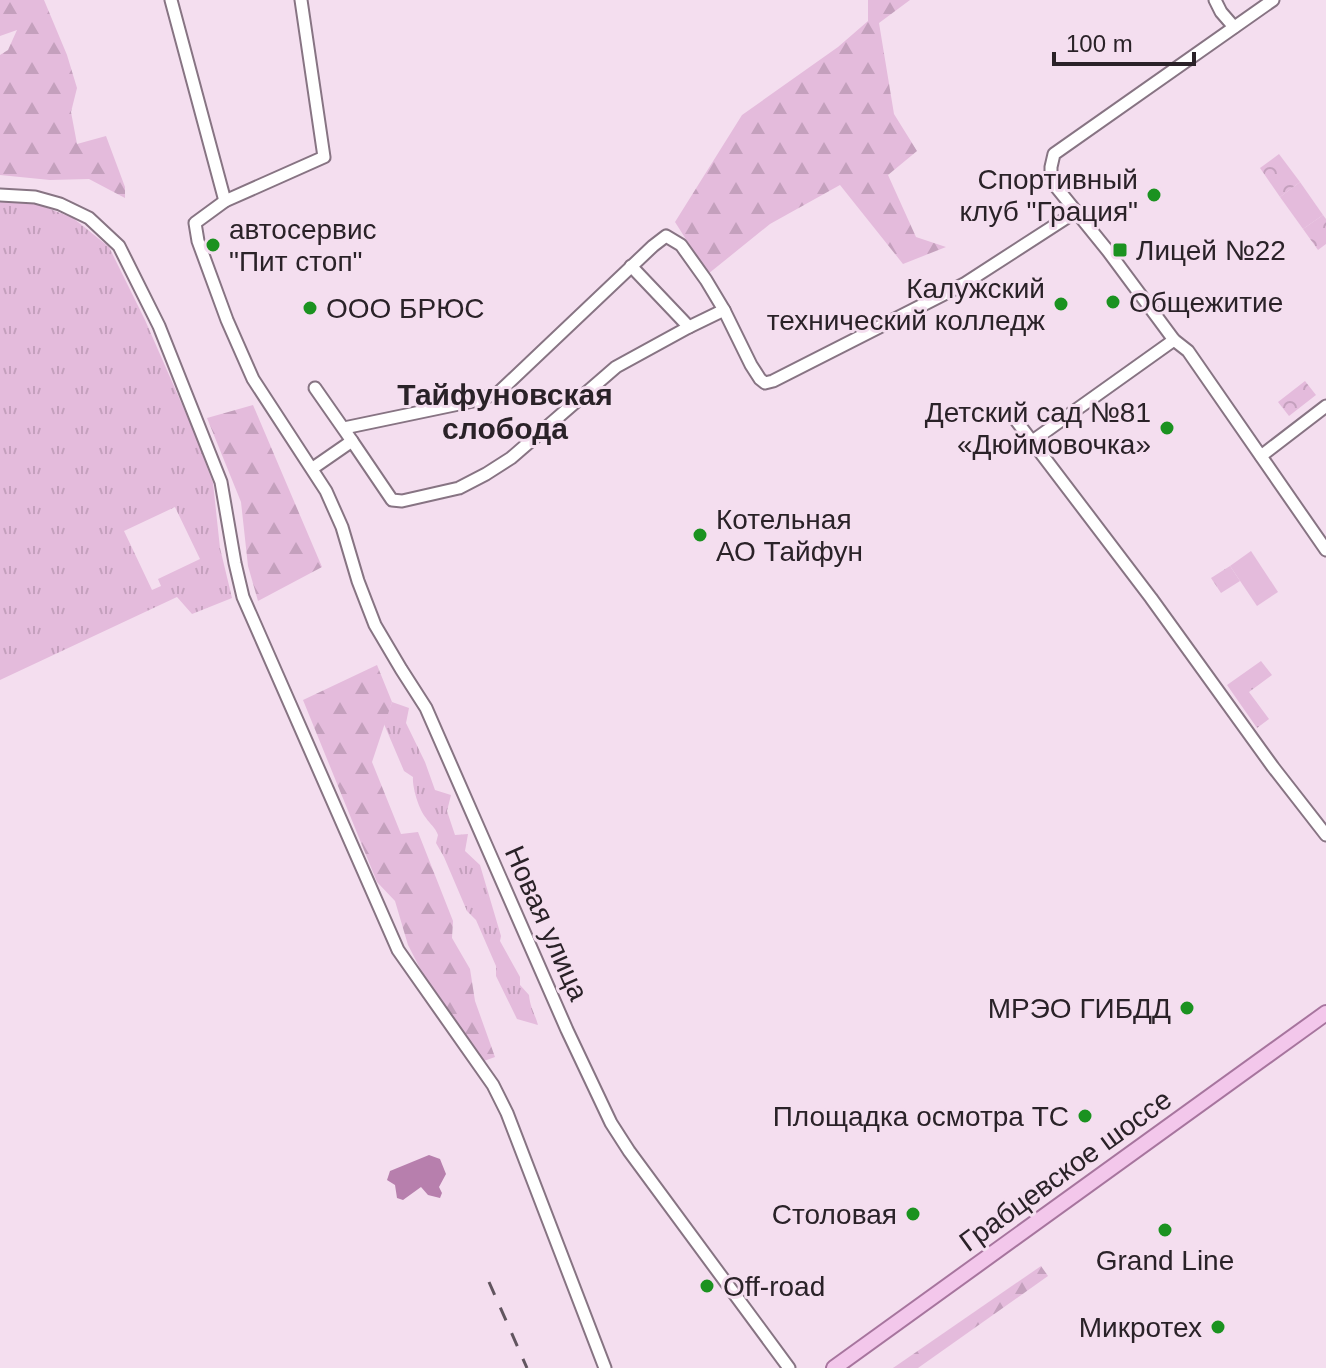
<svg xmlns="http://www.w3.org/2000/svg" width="1326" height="1368" font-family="Arial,sans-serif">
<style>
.grass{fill:url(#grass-tufts);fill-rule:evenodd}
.forest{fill:url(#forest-firs)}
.park{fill:url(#park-crowns)}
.pitch{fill:#e4bbdc}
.water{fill:#b77fad}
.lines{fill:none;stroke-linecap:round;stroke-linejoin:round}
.minor-casing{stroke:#877483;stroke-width:15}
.major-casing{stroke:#a7759e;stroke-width:18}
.minor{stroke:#fff;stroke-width:11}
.major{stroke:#f3c7eb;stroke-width:14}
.rail{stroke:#61555f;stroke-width:3;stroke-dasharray:14 14;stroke-linecap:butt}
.poi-dot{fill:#1b9220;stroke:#f4deef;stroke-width:3}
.labels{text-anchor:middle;stroke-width:6;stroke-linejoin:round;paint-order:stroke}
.poi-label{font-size:28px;fill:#2a2228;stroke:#f4deef;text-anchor:end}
.street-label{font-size:28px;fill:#2a2228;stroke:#f4deef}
.neighbourhood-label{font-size:30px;font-weight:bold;fill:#2a2228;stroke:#f4deef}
</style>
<defs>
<pattern id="grass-tufts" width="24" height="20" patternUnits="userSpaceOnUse" patternTransform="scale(2)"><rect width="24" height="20" fill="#e4bbdc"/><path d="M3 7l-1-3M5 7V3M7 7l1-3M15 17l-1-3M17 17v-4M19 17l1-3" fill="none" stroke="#c4a0bd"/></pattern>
<pattern id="forest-firs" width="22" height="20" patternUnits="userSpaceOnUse" patternTransform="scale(2)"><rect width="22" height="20" fill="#e4bbdc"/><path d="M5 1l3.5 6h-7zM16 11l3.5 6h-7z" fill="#c4a0bd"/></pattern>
<pattern id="park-crowns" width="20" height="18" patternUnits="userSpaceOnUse" patternTransform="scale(2)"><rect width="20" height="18" fill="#e4bbdc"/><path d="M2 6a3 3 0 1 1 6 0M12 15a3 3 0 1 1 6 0" fill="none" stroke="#c4a0bd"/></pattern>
</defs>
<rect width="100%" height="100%" fill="#f4deef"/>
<g class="grass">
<path d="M0,201L32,202L73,218L109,247L145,320L194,432L213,483L220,548L232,598L192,614L177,597L0,680ZM175,507L200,559L158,579L161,586L152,590L124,531Z"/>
<path d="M1261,661L1272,675L1249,692L1269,719L1257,728L1227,685Z"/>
<path d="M392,702L409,708L406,723L425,762L435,790L451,795L447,811L455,835L468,834L465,851L480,865L501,936L500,941L520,977V985L529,995C530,1007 535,1014 538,1025L517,1019L496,976V966L476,920L467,911L444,857L436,843L438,835C435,827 430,824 426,818C419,810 412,787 413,777L404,771L384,724Z"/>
</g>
<g class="forest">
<path d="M0,0H44L67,55L77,88L71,112L77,144L106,136L125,187V198L89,179L50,180L0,175V55L8,50L17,30L0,36Z"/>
<path d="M868,0H910L879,23L894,114L917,151L888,175L916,237L946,247L903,264L840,185L770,224L708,274L675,222L742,115L838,47L868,21Z"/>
<path d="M253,405L322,567L258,601L248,566L241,502L207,418Z"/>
<path d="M377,665L392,702L372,762L401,834L418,832L453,921L452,938L470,969L475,1001L495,1057L481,1062L425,978L408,945L395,901L377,882L303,700Z"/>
<path d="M1041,1266L1048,1276L918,1368H893Z"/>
</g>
<g class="park">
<path d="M1279,154L1300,182L1280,197L1260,168Z"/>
<path d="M1323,215L1326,219V244L1318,250L1303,229Z"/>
<path d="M1305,381L1316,395L1289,416L1278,402Z"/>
<path d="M1230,566L1240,581L1221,593L1211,578Z"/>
</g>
<g class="pitch">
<path d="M1300,182L1323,215L1303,229L1280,197Z"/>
<path d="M1251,551L1278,592L1257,606L1230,566Z"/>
</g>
<path class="water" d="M429,1155L440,1159L446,1174L439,1187L442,1193L440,1198L428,1195L421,1187L403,1200L397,1198L395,1185L387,1180L390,1171Z"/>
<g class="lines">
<g class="minor-casing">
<g id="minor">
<path d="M171,0L225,201"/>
<path d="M301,0L324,157L225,201L195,223L198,241L227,320L253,379L326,491L342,527L358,581L375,625L401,669L426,708L567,1030L611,1123L629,1151L789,1368"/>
<path d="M1215,0L1221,12L1234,27"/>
<path d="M1273,0L1054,154L1051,167V174L1057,188L1108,251L1174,340L1188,351L1326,550"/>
<path d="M0,195L35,197L60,204L89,218L119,246L159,326L221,482L235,563L243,597L398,950L493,1085L507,1113L605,1368"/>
<path d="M631,266L689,327"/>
<path d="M1015,419L1151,598L1273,767L1326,835"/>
<path d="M344,428L478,400L498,393L653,246L666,236L681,245L706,280L724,310L751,365L760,379L765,383L773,381L964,284L1077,211"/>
<path d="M352,441L392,500L402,501L459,488L486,474L511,458L616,367L689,327L724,310"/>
<path d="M1031,442L1174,340"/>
<path d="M1261,456L1326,406"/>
<path d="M313,468L352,441L315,388"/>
</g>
</g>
<g class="major-casing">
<path id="major" d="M834,1368L1326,1013"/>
</g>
<use href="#minor" class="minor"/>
<use href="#major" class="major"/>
<path class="rail" d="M489,1282L527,1368"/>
</g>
<g class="poi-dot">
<circle cx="1154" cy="195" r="8"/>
<circle cx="213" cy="245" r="8"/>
<rect x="1112" y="242" width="16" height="16" rx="4"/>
<circle cx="1113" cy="302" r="8"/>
<circle cx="1061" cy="304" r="8"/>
<circle cx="310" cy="308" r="8"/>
<circle cx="1167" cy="428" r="8"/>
<circle cx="700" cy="535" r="8"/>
<circle cx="1187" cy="1008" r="8"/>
<circle cx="1085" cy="1116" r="8"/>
<circle cx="913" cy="1214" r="8"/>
<circle cx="1165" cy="1230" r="8"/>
<circle cx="707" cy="1286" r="8"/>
<circle cx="1218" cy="1327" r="8"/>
</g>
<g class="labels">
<g class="poi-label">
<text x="1138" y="189">Спортивный<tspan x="1138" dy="32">клуб "Грация"</tspan></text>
<text x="229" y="239" text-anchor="start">автосервис<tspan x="229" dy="32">"Пит стоп"</tspan></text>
<text x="1136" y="260" text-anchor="start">Лицей №22</text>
<text x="1045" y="298">Калужский<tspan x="1045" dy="32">технический колледж</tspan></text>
<text x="1129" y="312" text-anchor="start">Общежитие</text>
<text x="326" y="318" text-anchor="start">ООО БРЮС</text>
<text x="1151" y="422">Детский сад №81<tspan x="1151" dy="32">«Дюймовочка»</tspan></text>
<text x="716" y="529" text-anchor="start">Котельная<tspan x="716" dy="32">АО Тайфун</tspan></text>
<text x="1171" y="1018">МРЭО ГИБДД</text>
<text x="1069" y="1126">Площадка осмотра ТС</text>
<text x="897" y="1224">Столовая</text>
<text x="1165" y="1270" text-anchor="middle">Grand Line</text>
<text x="723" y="1296" text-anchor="start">Off-road</text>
<text x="1202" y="1337">Микротех</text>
</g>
<g class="street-label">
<text transform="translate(547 923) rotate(66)" y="10">Новая улица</text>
<text transform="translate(1065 1170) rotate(-36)" y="10">Грабцевское шоссе</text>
</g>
<g class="neighbourhood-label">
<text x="505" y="405">Тайфуновская<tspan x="505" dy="34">слобода</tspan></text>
</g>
</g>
<path d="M1054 52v12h140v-12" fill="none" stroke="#2a2228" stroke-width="4"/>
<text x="1066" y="52" font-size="24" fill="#2a2228" stroke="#f4deef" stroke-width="6" paint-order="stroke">100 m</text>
</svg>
